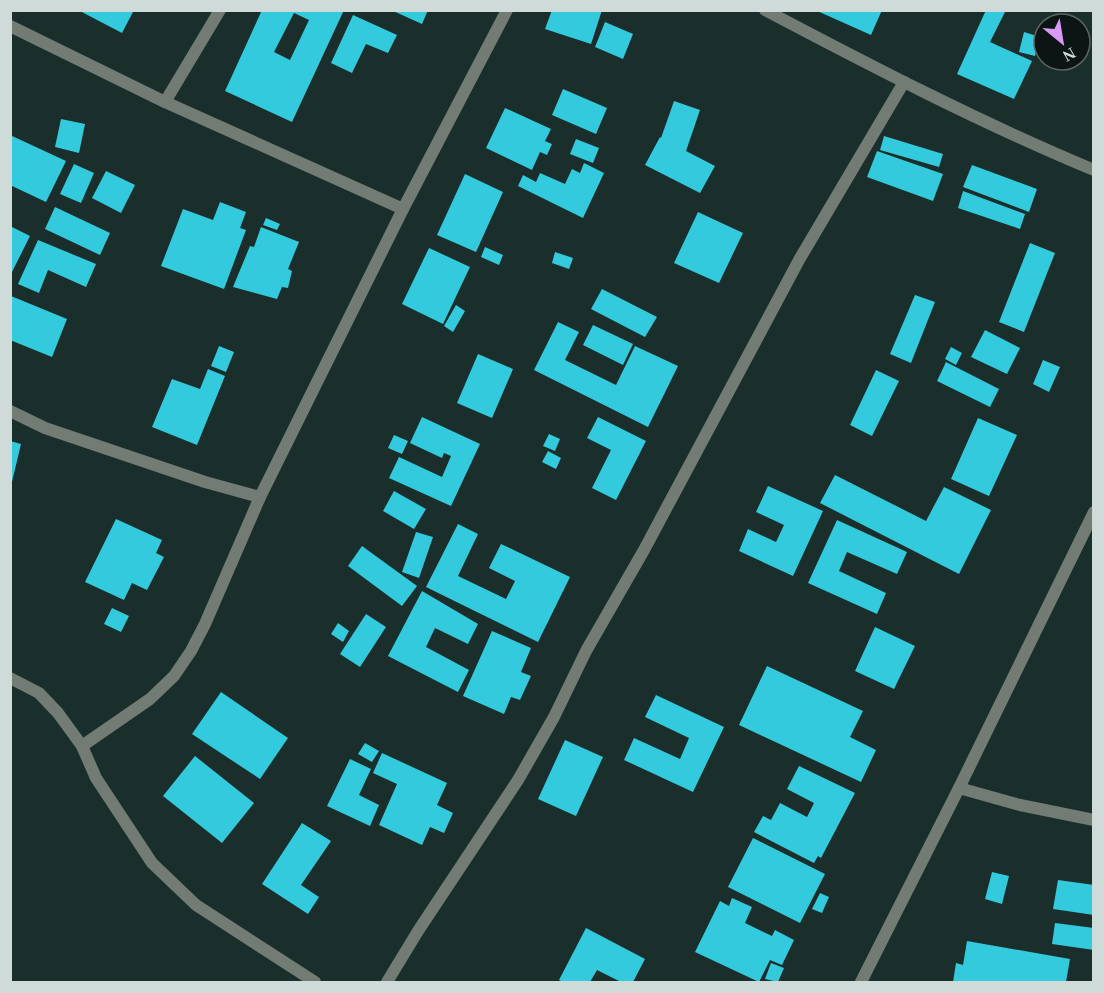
<svg xmlns="http://www.w3.org/2000/svg" width="1104" height="993" font-family="'Times New Roman',serif">
<style>
.building{fill:#33cadd;fill-rule:evenodd}
.lines{fill:none;stroke-linecap:round;stroke-linejoin:round}
.minor{stroke:#737b75;stroke-width:12}
.tertiary{stroke:#737b75;stroke-width:12}
</style>
<rect width="100%" height="100%" fill="#1a2f2b"/>
<g class="building">
<path d="M78,10H134L122,33Z"/>
<path d="M262,10H344L292,122L225,91ZM294,13L309,20L290,60L274,52Z"/>
<path d="M391,10H428L422,24Z"/>
<path d="M552,10H602L591,44L545,29Z"/>
<path d="M815,10H882L871,35Z"/>
<path d="M986,10H1006L990,42L1032,61L1014,99L957,74Z"/>
<path d="M353,15L397,35L388,53L366,44L352,73L331,63Z"/>
<path d="M605,22L633,34L623,59L595,47Z"/>
<path d="M1024,32L1040,37L1035,56L1019,52Z"/>
<path d="M563,89L607,108L596,134L552,115Z"/>
<path d="M674,101L700,110L686,151L715,166L700,193L645,165L660,137L661,138Z"/>
<path d="M505,108L551,129L545,141L552,144L547,155L540,152L532,170L486,148Z"/>
<path d="M61,119L85,124L79,153L55,147Z"/>
<path d="M10,135L66,161L46,202L10,185Z"/>
<path d="M884,136L943,154L939,167L880,150Z"/>
<path d="M576,139L599,148L593,163L570,154Z"/>
<path d="M877,151L943,174L933,201L867,177Z"/>
<path d="M584,163L604,173L583,218L518,186L523,175L536,182L540,173L565,184L572,169L580,173Z"/>
<path d="M74,164L94,173L81,203L60,194Z"/>
<path d="M972,165L1037,189L1029,212L963,187Z"/>
<path d="M106,171L135,185L121,213L92,198Z"/>
<path d="M465,174L503,192L476,252L437,235Z"/>
<path d="M963,191L1025,214L1020,229L958,208Z"/>
<path d="M220,202L246,212L240,228L246,230L224,289L161,266L183,209L213,220Z"/>
<path d="M55,207L110,233L100,255L45,229Z"/>
<path d="M698,212L743,233L719,283L674,263Z"/>
<path d="M266,218L280,224L277,230L263,225Z"/>
<path d="M10,226L30,236L10,276Z"/>
<path d="M261,227L299,242L288,269L292,271L288,288L282,287L277,299L233,287L250,246L254,247Z"/>
<path d="M38,240L96,264L86,287L48,270L39,293L18,284Z"/>
<path d="M1030,243L1055,253L1024,332L999,322Z"/>
<path d="M485,247L503,255L499,265L481,257Z"/>
<path d="M429,248L470,267L443,324L402,304Z"/>
<path d="M555,252L573,258L569,269L552,263Z"/>
<path d="M602,289L657,317L645,337L591,309Z"/>
<path d="M915,295L935,302L911,363L890,354Z"/>
<path d="M11,296L67,319L52,357L10,340Z"/>
<path d="M456,305L465,311L453,332L444,326Z"/>
<path d="M558,322L579,332L565,360L616,385L635,346L678,366L648,427L534,370Z"/>
<path d="M593,325L633,344L623,365L583,345Z"/>
<path d="M985,330L1020,348L1007,374L971,357Z"/>
<path d="M219,346L234,352L226,372L211,366Z"/>
<path d="M951,347L962,353L956,365L945,359Z"/>
<path d="M478,354L513,369L492,418L457,403Z"/>
<path d="M1043,360L1060,367L1049,392L1033,384Z"/>
<path d="M946,362L999,389L990,407L937,381Z"/>
<path d="M208,369L225,376L197,445L152,427L172,379L200,389Z"/>
<path d="M876,370L899,381L872,436L850,425Z"/>
<path d="M422,417L480,444L451,506L389,478L399,457L442,477L451,456L444,453L442,458L410,443Z"/>
<path d="M598,417L646,441L616,500L592,488L611,450L587,438Z"/>
<path d="M978,418L1017,435L989,496L951,479Z"/>
<path d="M549,434L560,439L555,451L543,446Z"/>
<path d="M394,435L408,441L402,454L388,448Z"/>
<path d="M10,441L21,444L11,486H10Z"/>
<path d="M548,451L561,458L556,469L542,462Z"/>
<path d="M835,475L926,521L944,487L991,510L959,574L820,503Z"/>
<path d="M768,486L823,511L793,576L739,551L748,529L776,542L784,525L756,512Z"/>
<path d="M394,491L426,509L414,529L383,511Z"/>
<path d="M116,519L162,540L156,553L164,557L147,590L132,583L124,600L85,582Z"/>
<path d="M837,520L907,552L897,574L847,552L839,571L886,593L877,614L808,583Z"/>
<path d="M458,524L478,534L458,576L506,599L515,581L489,568L501,544L570,577L538,642L426,587Z"/>
<path d="M416,532L433,537L419,578L402,572Z"/>
<path d="M362,546L417,586L402,606L348,566Z"/>
<path d="M422,591L478,624L468,644L435,628L426,647L469,670L458,692L388,656Z"/>
<path d="M112,608L129,616L121,632L104,624Z"/>
<path d="M366,614L386,627L360,667L340,654Z"/>
<path d="M338,623L349,631L343,642L331,634Z"/>
<path d="M875,627L915,646L894,689L855,671Z"/>
<path d="M492,631L531,648L521,672L531,676L520,700L511,697L504,714L463,696Z"/>
<path d="M767,666L863,711L850,737L876,750L861,782L739,725Z"/>
<path d="M221,692L288,738L260,779L192,734Z"/>
<path d="M656,695L724,727L693,792L624,760L634,738L680,759L689,738L645,717Z"/>
<path d="M565,740L603,757L576,816L538,799Z"/>
<path d="M365,743L379,751L372,762L358,754Z"/>
<path d="M382,753L447,783L437,805L453,813L444,833L430,827L422,845L379,825L397,784L373,773Z"/>
<path d="M195,756L254,803L222,843L163,796Z"/>
<path d="M350,759L371,769L359,795L379,805L370,826L327,806Z"/>
<path d="M799,766L855,793L821,858L818,856L814,863L754,832L763,816L771,820L780,803L807,817L814,803L787,789Z"/>
<path d="M302,823L331,841L301,885L319,897L308,914L262,884Z"/>
<path d="M753,838L825,874L800,923L728,887Z"/>
<path d="M992,872L1009,876L1002,904L985,899Z"/>
<path d="M1058,880L1094,885V915L1053,909Z"/>
<path d="M820,893L829,897L822,913L812,909Z"/>
<path d="M732,898L752,907L745,923L772,936L775,930L794,940L782,965L770,960L759,982L695,952L720,901L729,906Z"/>
<path d="M1055,923L1094,928V950L1052,944Z"/>
<path d="M586,928L645,959L633,982H621L597,970L590,982H563L559,980Z"/>
<path d="M967,941L1070,959L1066,982H953L956,963L963,965Z"/>
<path d="M771,963L784,968L778,982L765,979Z"/>
</g>
<g class="lines">
<g class="minor">
<path d="M765,10C873,67 981,123 1094,170"/>
<path d="M10,26L165,102L403,209"/>
<path d="M165,102L220,10"/>
<path d="M10,411L45,428L205,482L260,497"/>
<path d="M10,678L39,693L58,713L82,746L96,778L152,863L196,905L315,982"/>
<path d="M82,746L150,699L174,676L191,651L205,624L260,497L403,209L507,10"/>
<path d="M959,788L1020,805L1094,820"/>
<path d="M387,982L418,931L518,780L554,717L586,651L644,550L799,260L904,82"/>
</g>
<path class="tertiary" d="M861,982L959,788L1094,512"/>
</g>
<rect width="1104" height="993" fill="none" stroke="#cedbd8" stroke-width="24"/>
<g transform="translate(1062 42) rotate(150)"><circle r="28" fill="#0c1513" stroke="#5a6462" stroke-width="1.5"/>
<path d="M0-4.5L10 22L0 15L-10 22Z" fill="#d99af7"/>
<text y="-9" font-size="16" font-weight="bold" text-anchor="middle" fill="#cedbd8">N</text>
</g>
</svg>
